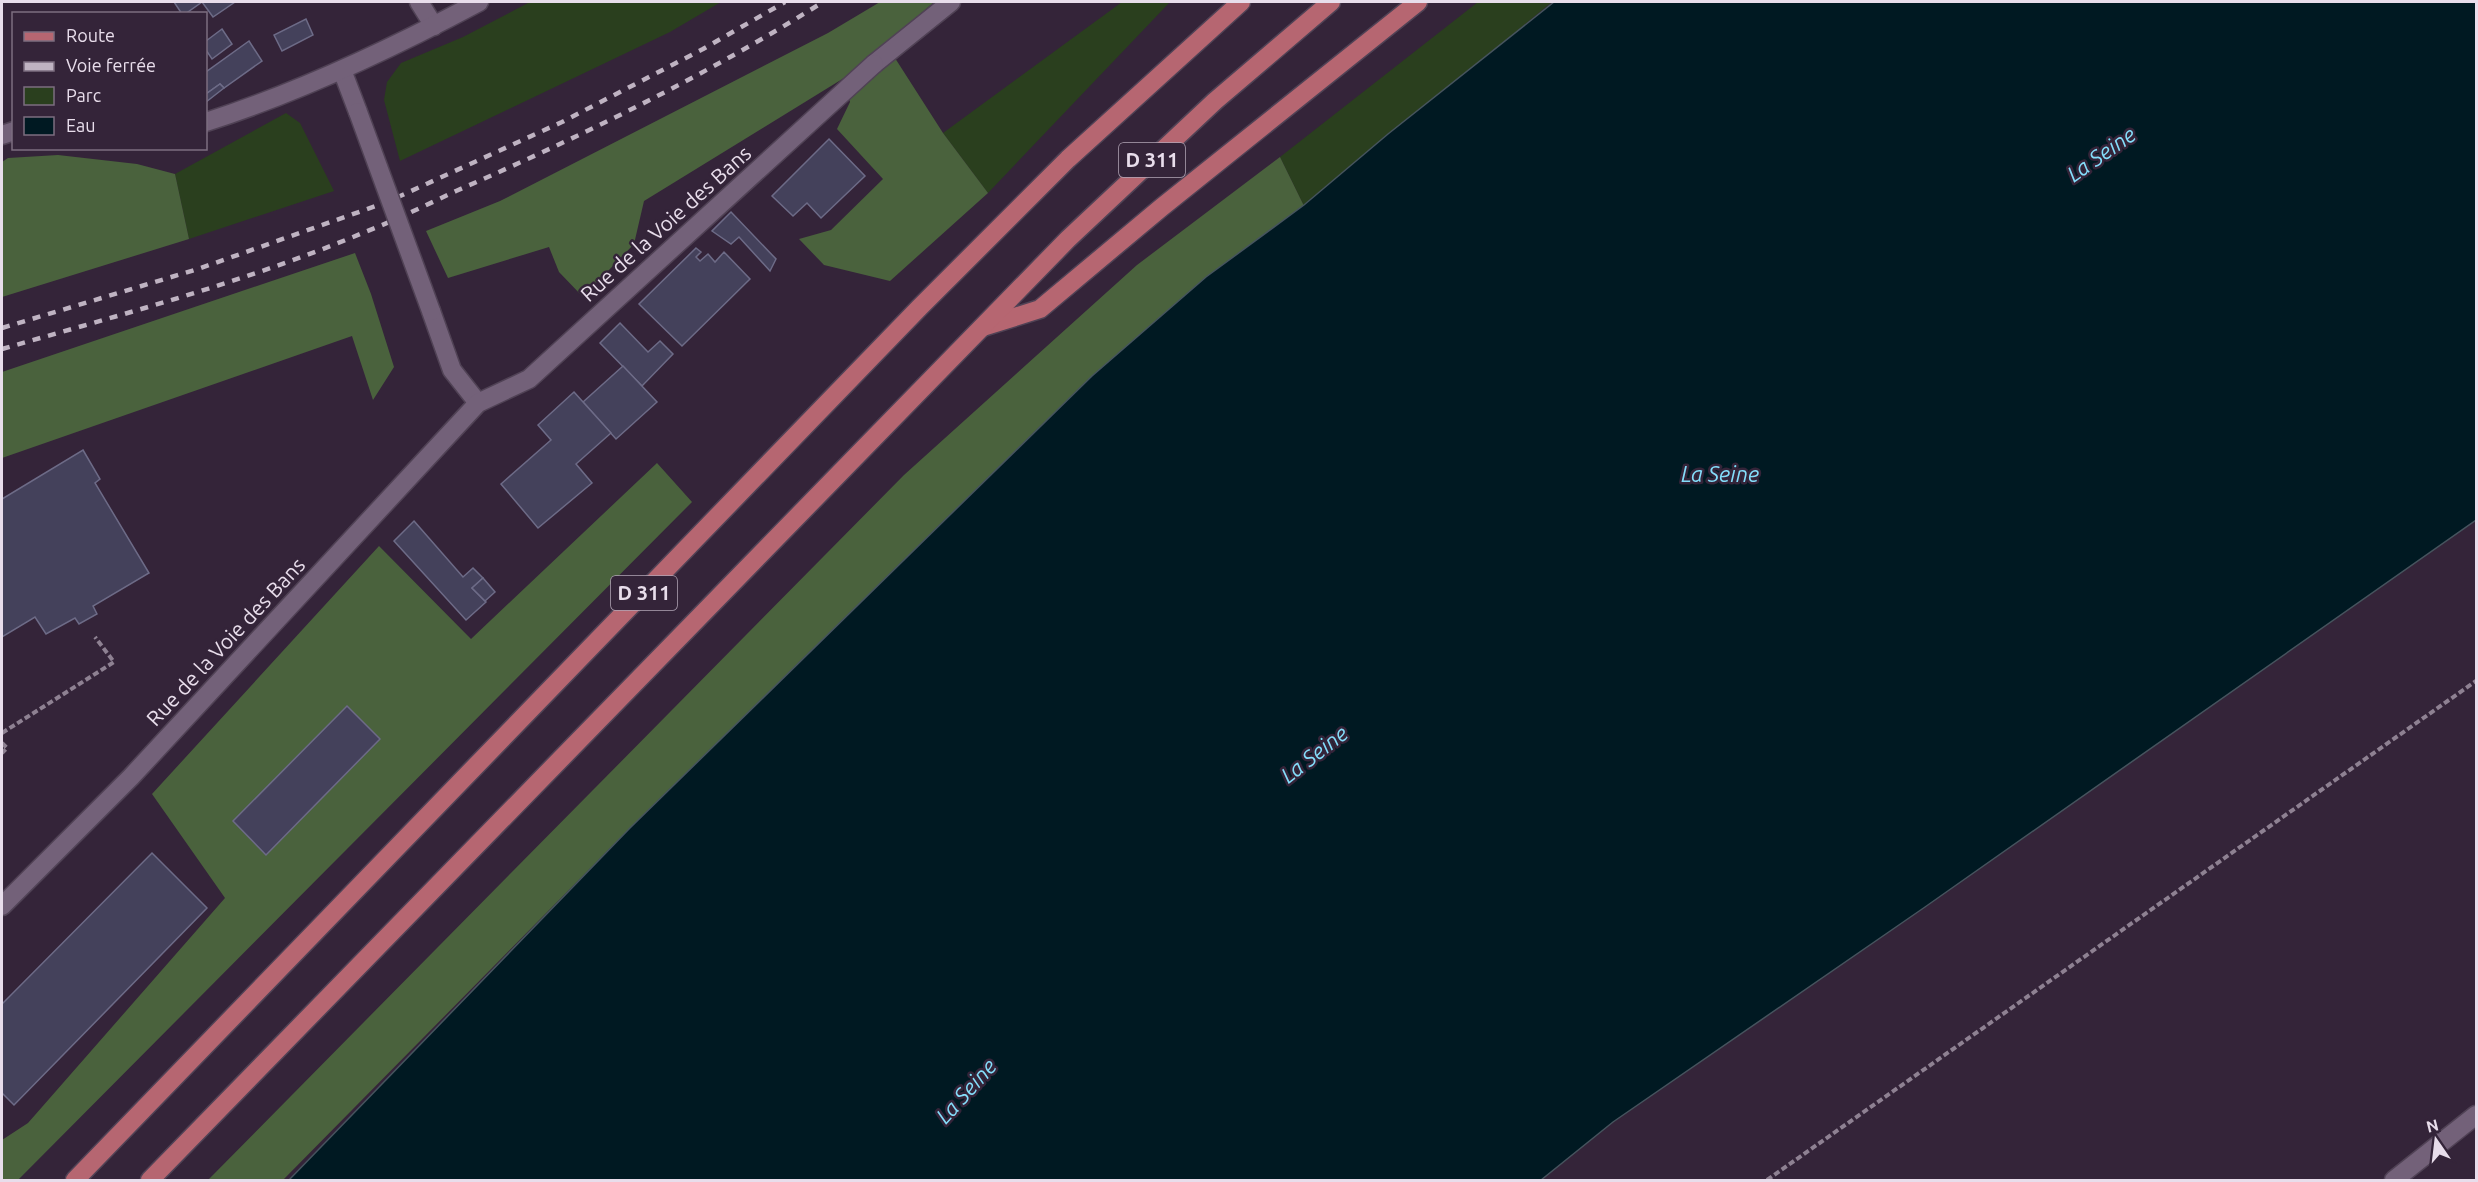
<svg xmlns="http://www.w3.org/2000/svg" width="2478" height="1182" font-family="Ubuntu,sans-serif">
<style>
.green{fill:#2a3f1e}
.forest{fill:#4a623d}
.water{fill:#001922;stroke:#46545e;stroke-width:1.5}
.building{fill:#44415b;stroke:#6d6b87;stroke-width:1.5}
.lines{fill:none;stroke-linecap:round;stroke-linejoin:round}
.lane-casing{stroke:#504255;stroke-width:21}
.street-casing{stroke:#504255;stroke-width:21}
.primary-casing{stroke:#504255;stroke-width:21}
.path{stroke:#8e8192;stroke-width:4;stroke-dasharray:6 3;stroke-linecap:butt}
.lane{stroke:#736179;stroke-width:18}
.street{stroke:#736179;stroke-width:18}
.primary{stroke:#b66671;stroke-width:18}
.rail{stroke:#bfb3c2;stroke-width:4.5;stroke-dasharray:8 8;stroke-linecap:butt}
.street-bridge-casing{stroke:#504255;stroke-width:21;stroke-linecap:butt}
.street-bridge{stroke:#736179;stroke-width:18}
.labels{text-anchor:middle;stroke-width:5;stroke-linejoin:round;paint-order:stroke}
.shield{fill:#342439;stroke:#b2a6b6;stroke-width:1.5}
.shield-label{font-size:20px;font-weight:bold;fill:#e8ddeb}
.street-label{font-size:21px;fill:#e8ddeb;stroke:#342439}
.water-label{font-size:22px;font-style:italic;fill:#84ddfa;stroke:#342439}
</style>
<rect width="100%" height="100%" fill="#342439"/>
<g class="green">
<path d="M530,2H721L670,32L400,161L384,100L387,82L401,63L463,37Z"/>
<path d="M1122,2H1170L988,193L943,133Z"/>
<path d="M1478,2H1552L1304,206L1280,157Z"/>
<path d="M286,113L300,123L334,191L189,239L175,174Z"/>
</g>
<g class="forest">
<path d="M880,2H934L886,44L943,133L988,193L890,281L824,265L799,239L831,230L883,179L837,129L850,102L844,78L644,201L634,244L583,297L559,272L549,247L448,278L426,231L500,201L828,33Z"/>
<path d="M58,155L137,164L175,174L189,239L2,297V162L8,158Z"/>
<path d="M1280,157L1304,206L1092,376L630,828L283,1180H208L904,475L1137,265Z"/>
<path d="M355,253L371,294L394,367L373,400L352,336L2,458V372Z"/>
<path d="M657,463L692,502L18,1180H2V1140L28,1123L225,898L152,794L379,546L471,639Z"/>
</g>
<path class="water" d="M1554,2H2476V520L1925,907L1613,1122L1541,1180H289L630,828L1092,376L1206,277L1304,205L1388,134Z"/>
<g class="building">
<path d="M174,2H202L185,14H182Z"/>
<path d="M202,2H235L213,17Z"/>
<path d="M306,19L313,35L282,51L274,35Z"/>
<path d="M222,29L232,44L212,59L206,50V41Z"/>
<path d="M249,41L262,61L224,88L220,84L206,94V72Z"/>
<path d="M220,84L224,88L206,102V94Z"/>
<path d="M829,139L865,176L821,218L807,203L793,216L772,196Z"/>
<path d="M731,212L776,259L770,271L739,237L731,244L712,231Z"/>
<path d="M696,248L701,252L696,257L700,261L708,254L715,262L724,252L750,279L682,346L639,304Z"/>
<path d="M620,323L648,352L660,341L673,354L642,386L600,343Z"/>
<path d="M623,366L657,402L616,439L583,402Z"/>
<path d="M574,392L611,433L576,464L592,483L538,528L501,484L551,440L538,425Z"/>
<path d="M83,450L100,479L95,483L149,573L93,606L97,614L79,624L75,618L46,634L35,617L2,637V499Z"/>
<path d="M414,521L463,577L473,568L483,578L472,588L486,602L466,620L394,541Z"/>
<path d="M483,578L495,592L485,601L472,588Z"/>
<path d="M347,706L380,739L266,855L233,821Z"/>
<path d="M152,853L207,908L14,1105L2,1093V1004Z"/>
</g>
<g class="lines">
<g class="lane-casing">
<g id="lane">
<path d="M419,2L434,26"/>
<path d="M874,64L951,2"/>
<path d="M2394,1180L2476,1115"/>
</g>
</g>
<g class="street-casing">
<g id="street">
<path d="M342,70L358,112"/>
<path d="M206,122C300,92 391,49 479,2"/>
<path d="M2,135L14,131"/>
<path d="M431,311L452,370L478,403"/>
<path d="M2,906L131,777L478,403L529,379L874,64"/>
</g>
</g>
<g class="primary-casing">
<g id="primary">
<path d="M983,327L1040,309L1162,207L1418,2"/>
<path d="M75,1180L919,308L1068,159L1241,2"/>
<path d="M150,1180L1068,239L1215,101L1331,2"/>
</g>
</g>
<g class="path">
<path d="M2,733L114,662L95,637"/>
<path d="M2,743L7,748L2,753"/>
<path d="M1767,1180L2476,681"/>
</g>
<use href="#lane" class="lane"/>
<use href="#street" class="street"/>
<use href="#primary" class="primary"/>
<g class="rail">
<path d="M2,328L198,269L387,202L562,122L703,49L785,2"/>
<path d="M2,349C123,314 249,281 365,232C396,220 426,205 456,191C582,136 707,75 823,2"/>
</g>
<g class="street-bridge-casing">
<path id="street-bridge" d="M358,112L431,311"/>
</g>
<use href="#street-bridge" class="street-bridge"/>
</g>
<g class="labels">
<g class="shield">
<rect x="1119" y="143" width="66" height="34" rx="4.5"/>
<rect x="611" y="576" width="66" height="34" rx="4.5"/>
</g>
<g class="shield-label">
<text x="1152" y="167">D 311</text>
<text x="644" y="600">D 311</text>
</g>
<g class="street-label">
<text transform="translate(666 224) rotate(-42)" y="7">Rue de la Voie des Bans</text>
<text transform="translate(226 642) rotate(-47)" y="7">Rue de la Voie des Bans</text>
</g>
<g class="water-label">
<text transform="translate(2101 154) rotate(-35)" y="8">La Seine</text>
<text x="1720" y="482">La Seine</text>
<text transform="translate(1314 754) rotate(-38)" y="8">La Seine</text>
<text transform="translate(966 1091) rotate(-48)" y="8">La Seine</text>
</g>
</g>
<rect width="2478" height="1182" fill="none" stroke="#e8ddeb" stroke-width="6"/>
<rect x="12" y="12" width="195" height="138" fill="#342439" stroke="#7c6e80" stroke-width="1.5"/>
<rect x="24" y="32" width="30" height="9" fill="#b66671" stroke="#7c6e80" stroke-width="1.5"/>
<text x="66" y="42" font-size="18" fill="#e8ddeb">Route</text>
<rect x="24" y="62" width="30" height="9" fill="#bfb3c2" stroke="#7c6e80" stroke-width="1.5"/>
<text x="66" y="72" font-size="18" fill="#e8ddeb">Voie ferrée</text>
<rect x="24" y="87" width="30" height="18" fill="#2a3f1e" stroke="#7c6e80" stroke-width="1.5"/>
<text x="66" y="102" font-size="18" fill="#e8ddeb">Parc</text>
<rect x="24" y="117" width="30" height="18" fill="#001922" stroke="#7c6e80" stroke-width="1.5"/>
<text x="66" y="132" font-size="18" fill="#e8ddeb">Eau</text>
<g transform="translate(2436 1140) rotate(346)" stroke="#342439" stroke-width="4.5" paint-order="stroke">
<path d="M0-4.5L10 22L0 15L-10 22Z" fill="#e8ddeb"/>
<text y="-9" font-size="16" font-weight="bold" text-anchor="middle" fill="#e8ddeb">N</text>
</g>
</svg>
